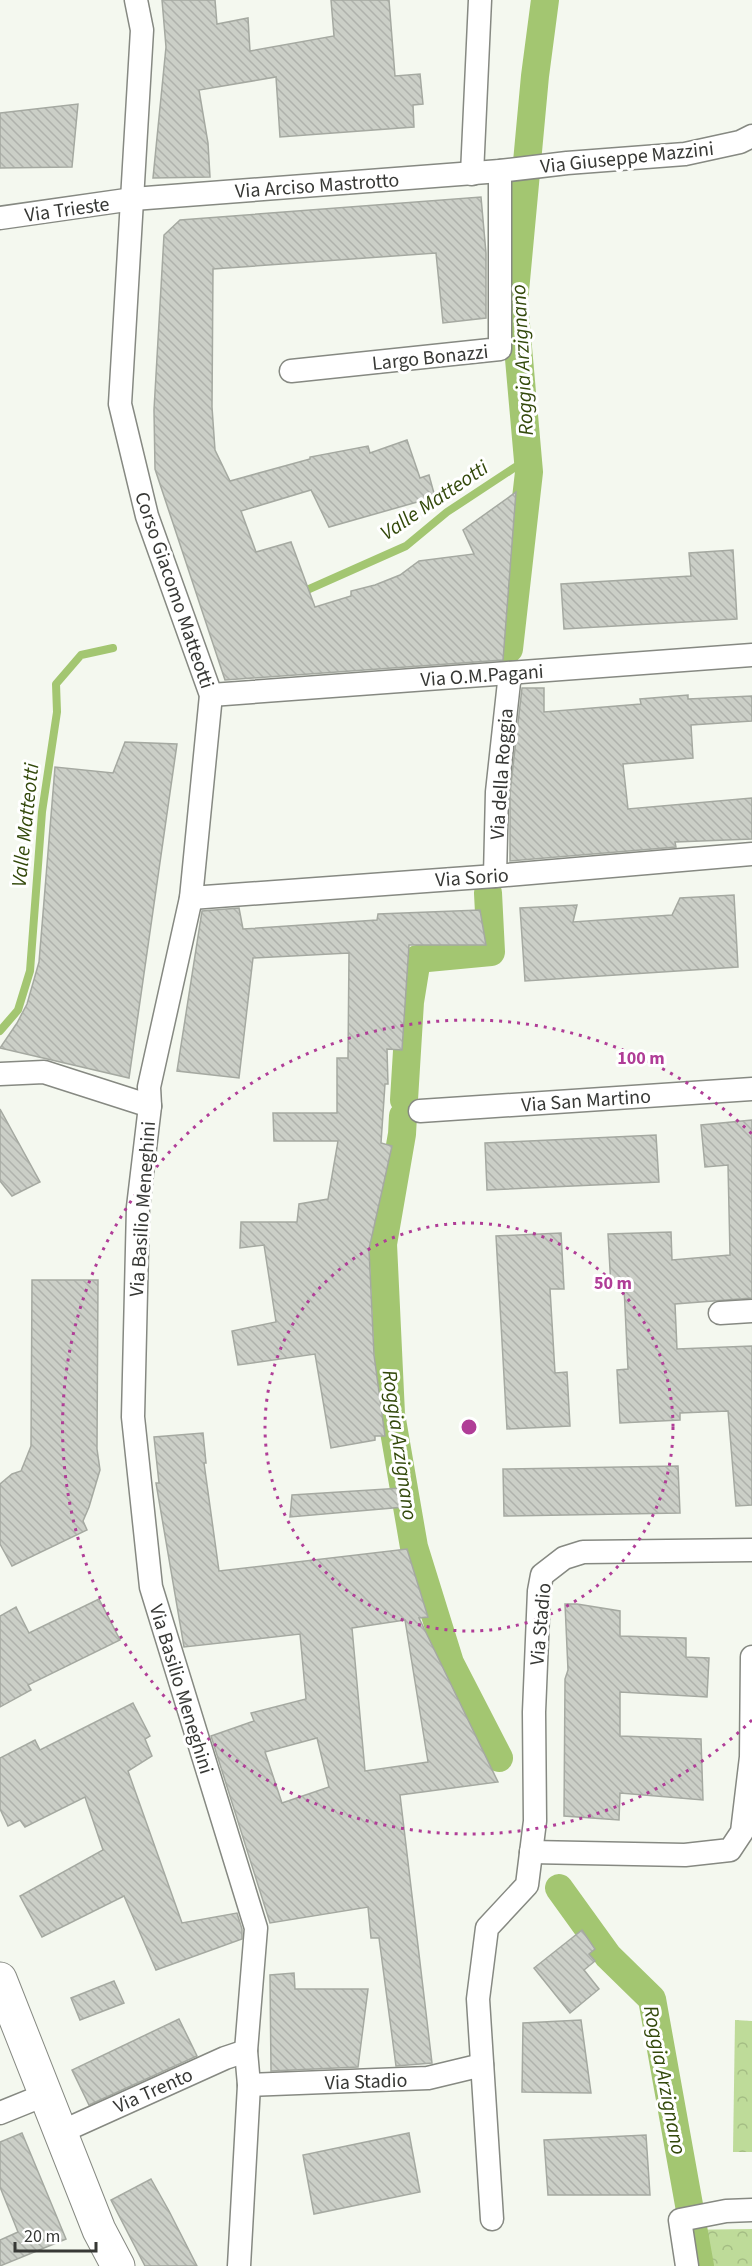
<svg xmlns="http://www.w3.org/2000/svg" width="752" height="2266" font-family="'Source Sans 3',sans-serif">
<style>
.forest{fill:url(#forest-crowns)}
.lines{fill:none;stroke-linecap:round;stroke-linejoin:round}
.stream{stroke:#a3c671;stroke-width:8}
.canal{stroke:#a3c671;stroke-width:28}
.building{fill:url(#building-back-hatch);stroke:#a5a9a1;stroke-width:1.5;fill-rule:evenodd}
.street-casing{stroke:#868982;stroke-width:25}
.secondary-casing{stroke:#868982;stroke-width:35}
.street{stroke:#fff;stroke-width:22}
.secondary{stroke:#fff;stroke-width:33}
.ring{fill:none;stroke:#b03d97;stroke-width:3;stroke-dasharray:3 6}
.labels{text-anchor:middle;stroke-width:6;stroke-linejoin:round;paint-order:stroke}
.street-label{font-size:20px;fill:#373835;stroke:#fff}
.water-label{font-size:21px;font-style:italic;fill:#33490b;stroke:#fff}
.centre{fill:#b03d97;stroke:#fff;stroke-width:3}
.ring-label{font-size:18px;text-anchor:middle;font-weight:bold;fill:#b03d97;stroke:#fff;stroke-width:6;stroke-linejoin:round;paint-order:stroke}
</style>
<defs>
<pattern id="forest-crowns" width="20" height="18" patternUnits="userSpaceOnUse" patternTransform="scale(1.5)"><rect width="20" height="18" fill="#bedb99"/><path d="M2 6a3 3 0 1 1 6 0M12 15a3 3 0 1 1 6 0" fill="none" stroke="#a4bd84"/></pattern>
<pattern id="building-back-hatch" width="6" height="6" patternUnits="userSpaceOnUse" patternTransform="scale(1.5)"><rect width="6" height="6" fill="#cbcfc7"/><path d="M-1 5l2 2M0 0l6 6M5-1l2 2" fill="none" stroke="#afb2ac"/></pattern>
</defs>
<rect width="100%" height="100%" fill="#f4f8ef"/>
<g class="forest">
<path d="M735,2020L752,2021V2152H733Z"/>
<path d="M752,2229V2266H679L675,2230Z"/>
</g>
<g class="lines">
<g class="stream">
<path d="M298,594L406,546L447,512L520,464"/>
<path d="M0,1031L18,1010L30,971L42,812L57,712L56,684L81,655L113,648"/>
</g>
<g class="canal">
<path d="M509,649L529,472L514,302L535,76L545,0"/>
<path d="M404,1100L410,1002L417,959L491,952L488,893"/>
<path d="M403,1116L402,1134L383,1244L391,1414L414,1547L450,1663L499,1758"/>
<path d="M559,1888L608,1956L652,1999L700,2266"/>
</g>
</g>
<g class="building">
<path d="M162,0H215L217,24L248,18L250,51L334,36L331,0H389L395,76L420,74L423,104L413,105L414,127L280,137L276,77L199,90L208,143L210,177L153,178L166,47Z"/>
<path d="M78,104L72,167L0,168V113Z"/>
<path d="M481,197L486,253V318L443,323L436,253L213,269L212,407L215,450L230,481L310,459V457L368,446L370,453L407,440L420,478L429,475L435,497L329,527L311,490L241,511L256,552L291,542L315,607L351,596V591L375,585L400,575L419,561L474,554L463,530L516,492L503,660L225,680L155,469L154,410L164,235L180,220Z"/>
<path d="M733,550L737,619L564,629L561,584L691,576L689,553Z"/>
<path d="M522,688H544V712L641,704L640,699L688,695V699L752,696V721L691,725L693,758L623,764L628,809L752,798V839L675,842L676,847L510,861V793Z"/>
<path d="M125,742L177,744L129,1078L0,1048L17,1023L27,1004L39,962L55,767L113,773Z"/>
<path d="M734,895L738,967L525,981L520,908L577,905L573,922L672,915L680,898Z"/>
<path d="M239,908L243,929L377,920L378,914L480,910L486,945H409L402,1050L387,1049L388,1084H385L381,1143L392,1146L369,1249L374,1355L385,1436H375V1440L331,1448L315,1354L238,1365L232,1331L276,1322L264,1245L240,1248L241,1222H297L299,1204L328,1199L338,1141H274L273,1113H337V1058H348L349,953L253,958L239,1078L177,1071L202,911Z"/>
<path d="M0,1109L40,1182L12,1196L0,1181Z"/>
<path d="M752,1120V1298L675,1304L677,1349L752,1346V1505L736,1506L728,1411L680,1413V1420L620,1423L617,1370L628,1369L624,1287H611L608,1234L671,1232L672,1260L730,1255L728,1165L705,1167L701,1125Z"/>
<path d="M656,1135L659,1182L487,1190L485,1143Z"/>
<path d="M561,1233L564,1289H550L555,1373L567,1372L570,1426L507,1429L496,1236Z"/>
<path d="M32,1280H98L97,1449L100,1470L89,1507L83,1521L87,1530L12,1566L0,1544V1484L12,1474L21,1471L31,1446Z"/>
<path d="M203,1433L206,1463H204L219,1571L407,1549L428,1617L419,1618L498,1782L400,1795L432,2063L396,2066L379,1938H371L368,1907L270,1923L211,1736L254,1721L251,1713L306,1699L300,1634L184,1647L156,1483H159L154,1437ZM405,1620L428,1762L365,1771L352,1628ZM317,1738L329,1787L282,1803L265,1752Z"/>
<path d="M678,1466L680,1513L504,1516L503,1469Z"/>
<path d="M402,1488L404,1507L290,1517L292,1495Z"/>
<path d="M99,1599L120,1640L28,1685L31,1690L0,1707V1616L16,1607L29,1633Z"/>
<path d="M565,1604H577L620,1611V1636L686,1638V1657L709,1658L707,1697L620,1692V1736L701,1739L703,1800L620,1793L619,1820L564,1816L565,1679L568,1670Z"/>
<path d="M133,1703L150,1736L145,1739L152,1756L128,1771L182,1923L237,1913L242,1929V1939L156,1970L124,1896L42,1937L20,1896L103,1850L85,1797L25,1827L20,1820L8,1826L0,1809V1758L35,1740L40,1750Z"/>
<path d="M582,1930L595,1949L589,1954L595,1961L584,1970L599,1989L570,2013L534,1968Z"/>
<path d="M294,1973L295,1989H368L358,2067L271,2071L270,1975Z"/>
<path d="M114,1981L124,2003L80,2020L71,1998Z"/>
<path d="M179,2019L197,2056L89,2105L72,2070Z"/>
<path d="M581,2020L591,2093L522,2092L523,2023Z"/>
<path d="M22,2133L66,2239L0,2266V2240L18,2232L0,2187V2142Z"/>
<path d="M409,2133L420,2192L314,2214L303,2155Z"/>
<path d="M646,2135L650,2195H548L544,2140Z"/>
<path d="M151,2179L169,2211L197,2266H145L111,2200Z"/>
</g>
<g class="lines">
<g class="street-casing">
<g id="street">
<path d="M136,0L142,30L120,404L147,516L211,695L191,898L149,1087L150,1106L138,1207L133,1417L151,1587L256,1928L246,2051L249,2085L239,2266"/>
<path d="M472,174L480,0"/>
<path d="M0,218L133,199L500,171L567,163L685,154L740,142L752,136"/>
<path d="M291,371L500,349V171"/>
<path d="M211,695L752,655"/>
<path d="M495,876L497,792L510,673"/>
<path d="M191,898L495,876L752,854"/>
<path d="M0,1074L44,1072L150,1106"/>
<path d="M420,1111L752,1089"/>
<path d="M720,1313L752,1311"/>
<path d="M531,1852L685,1855L730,1850L742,1832L751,1757L752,1657"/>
<path d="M249,2085L428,2078L482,2065"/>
<path d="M0,2113L47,2094"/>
<path d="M61,2132L225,2058L246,2051"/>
<path d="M492,2219L478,1999L487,1928L527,1885L535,1821L534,1712L539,1591L542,1575L564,1558L583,1552L752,1550"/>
<path d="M687,2266L680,2220L726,2211L752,2210"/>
</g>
</g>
<g class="secondary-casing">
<path id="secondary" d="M0,1979L99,2230L118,2266"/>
</g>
<use href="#street" class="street"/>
<use href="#secondary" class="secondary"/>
</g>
<g class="ring">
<circle cx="469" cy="1427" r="204"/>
<path d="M752 1720A407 407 0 1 1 752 1134"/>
</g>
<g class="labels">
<g class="street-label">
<text transform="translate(627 157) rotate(-6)" y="7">Via Giuseppe Mazzini</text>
<text transform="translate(317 185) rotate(-4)" y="7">Via Arciso Mastrotto</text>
<text transform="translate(67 209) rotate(-8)" y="7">Via Trieste</text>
<text transform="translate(430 357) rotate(-6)" y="7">Largo Bonazzi</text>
<text transform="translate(175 590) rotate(71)" y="7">Corso Giacomo Matteotti</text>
<text transform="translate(482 675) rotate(-4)" y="7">Via O.M.Pagani</text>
<text transform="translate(501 774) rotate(-86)" y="7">Via della Roggia</text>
<text transform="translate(472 877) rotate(-4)" y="7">Via Sorio</text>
<text transform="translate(586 1100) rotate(-4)" y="7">Via San Martino</text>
<text transform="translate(142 1209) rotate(-86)" y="7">Via Basilio Meneghini</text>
<text transform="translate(540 1624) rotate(-85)" y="7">Via Stadio</text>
<text transform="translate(182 1689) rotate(73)" y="7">Via Basilio Meneghini</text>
<text transform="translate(366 2081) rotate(-2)" y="7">Via Stadio</text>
<text transform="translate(153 2090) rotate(-24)" y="7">Via Trento</text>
</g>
<g class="water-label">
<text transform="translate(522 360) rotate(-93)" y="7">Roggia Arzignano</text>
<text transform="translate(434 500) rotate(-34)" y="7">Valle Matteotti</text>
<text transform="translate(25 825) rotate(-84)" y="7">Valle Matteotti</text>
<text transform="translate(400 1445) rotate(82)" y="7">Roggia Arzignano</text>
<text transform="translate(665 2080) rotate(79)" y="7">Roggia Arzignano</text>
</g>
</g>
<circle cx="469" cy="1427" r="9" class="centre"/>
<g class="ring-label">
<text x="641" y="1064">100 m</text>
<text x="613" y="1289">50 m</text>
</g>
<path d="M15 2242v9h81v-9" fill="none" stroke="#373835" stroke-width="3"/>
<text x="24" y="2242" font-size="18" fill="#373835" stroke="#ffffff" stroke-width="4.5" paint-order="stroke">20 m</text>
</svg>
